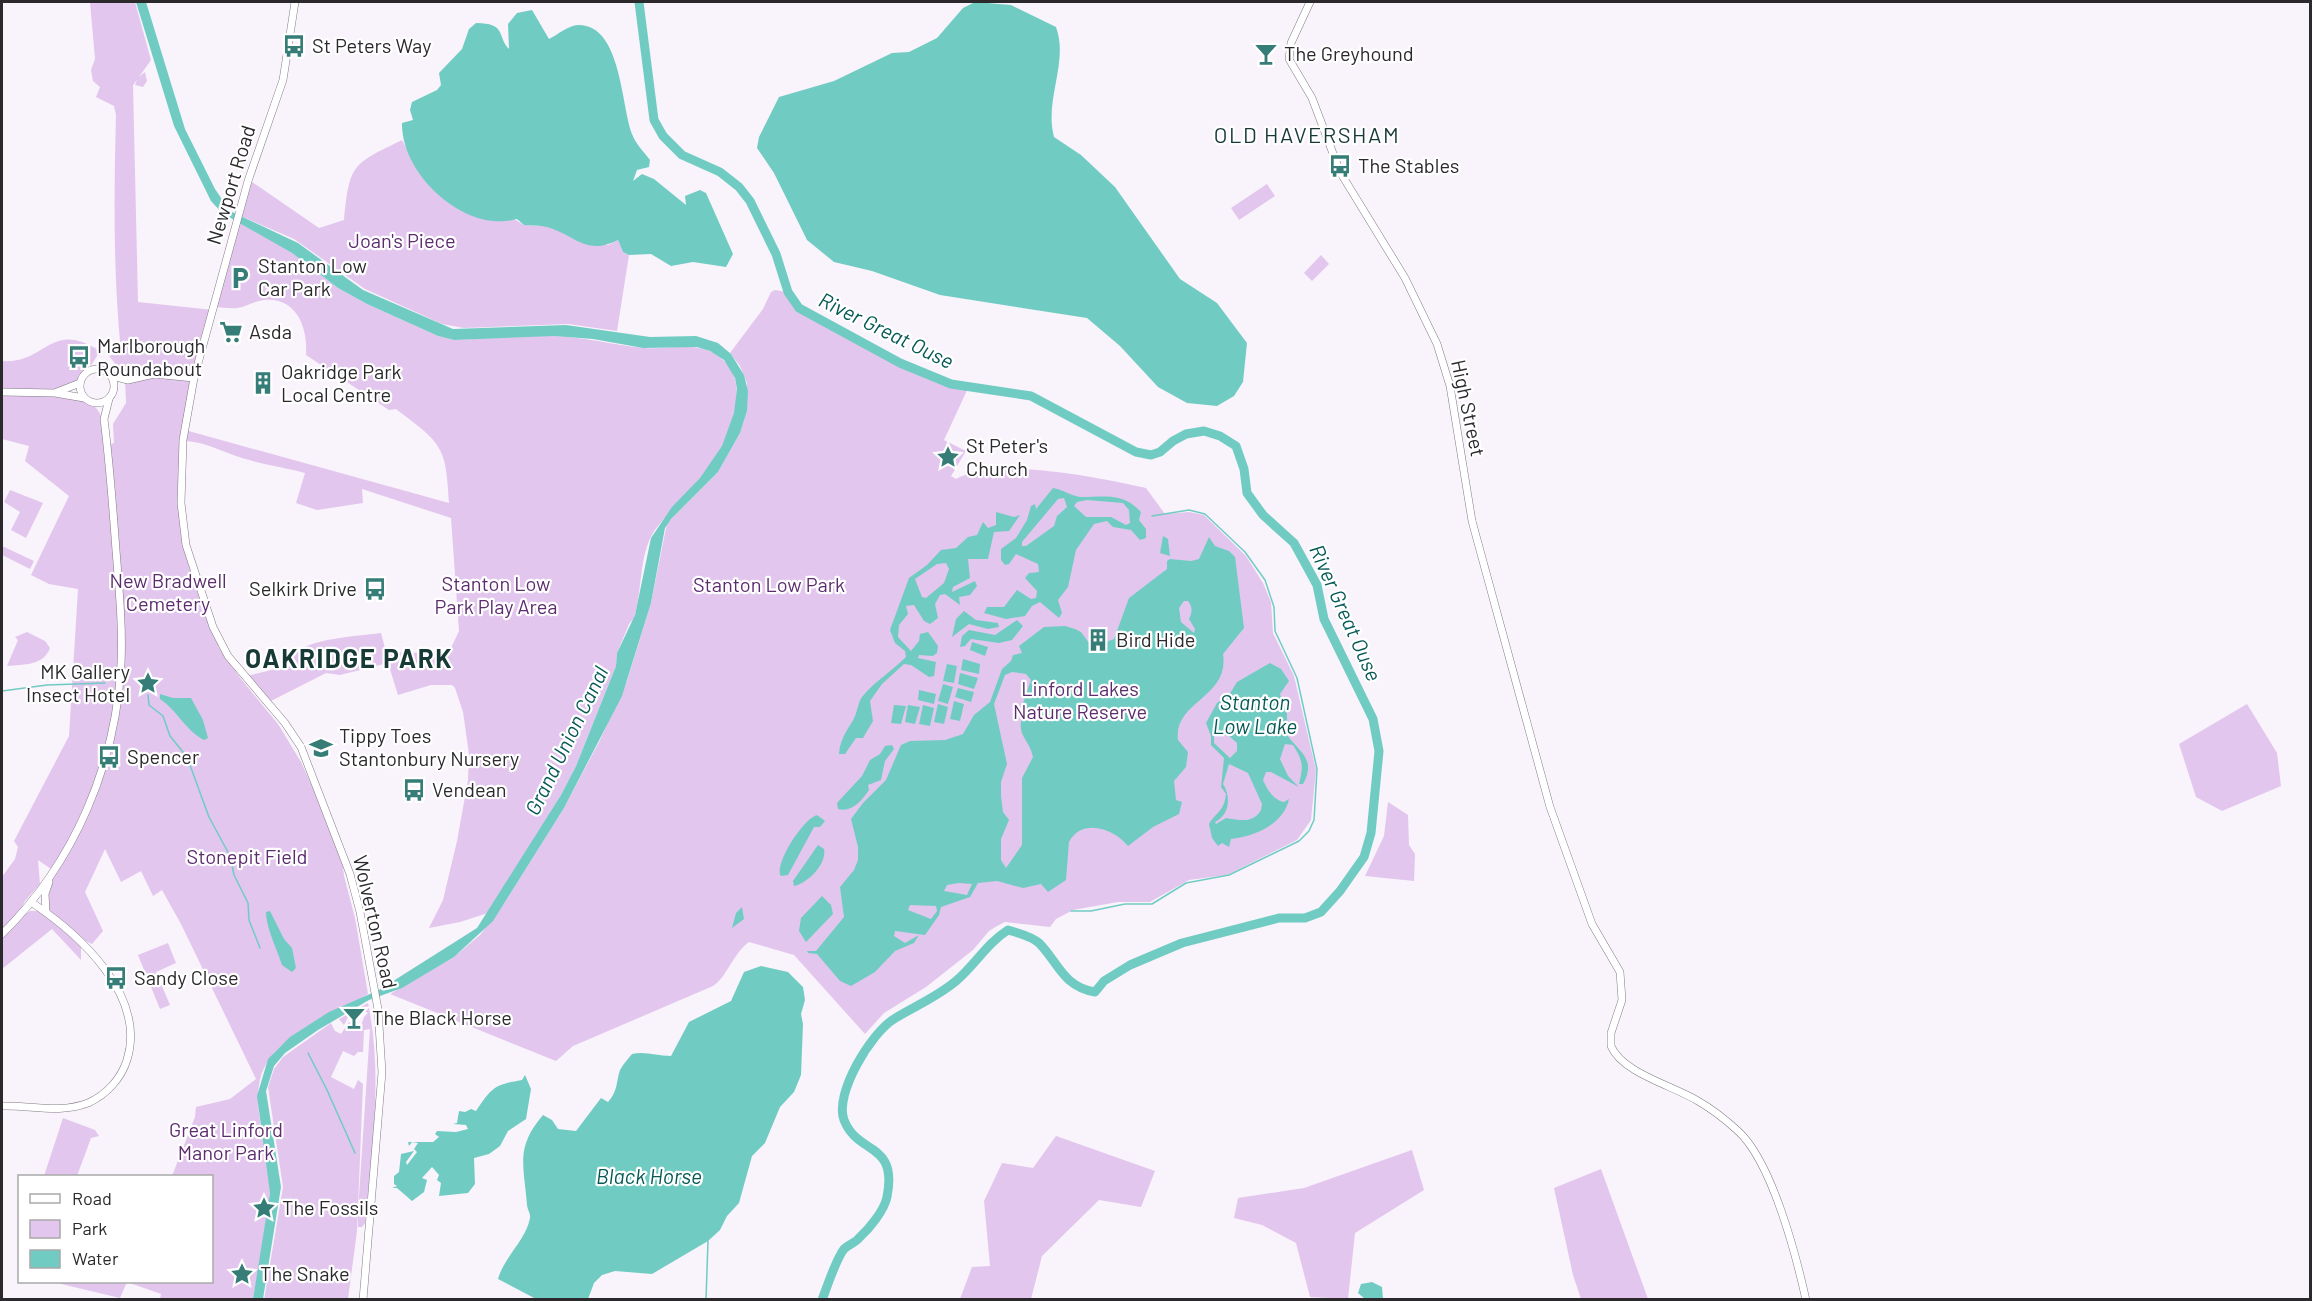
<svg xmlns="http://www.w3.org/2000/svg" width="2312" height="1301" font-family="Barlow,sans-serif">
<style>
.green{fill:#e2c6ee;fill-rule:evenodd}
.water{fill:#70ccc3;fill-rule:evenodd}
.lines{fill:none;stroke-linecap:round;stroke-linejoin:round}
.stream{stroke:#70ccc3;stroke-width:1.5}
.river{stroke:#70ccc3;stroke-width:9}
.secondary-casing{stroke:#817c83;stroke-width:8}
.secondary{stroke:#fff;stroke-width:7}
.labels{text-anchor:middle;stroke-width:4.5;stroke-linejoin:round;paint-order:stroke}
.poi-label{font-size:20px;fill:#2b292c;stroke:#fff;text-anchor:start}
.street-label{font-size:20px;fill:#2b292c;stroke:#fff}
.park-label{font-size:20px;fill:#5c2c6f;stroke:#fff}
.water-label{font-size:21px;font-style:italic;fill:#045954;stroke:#fff}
.quarter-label{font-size:22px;letter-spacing:1.5px;fill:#183a37;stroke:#fff}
.district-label{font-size:26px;font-weight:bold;letter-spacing:1.5px;fill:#183a37;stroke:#fff}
</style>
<rect width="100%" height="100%" fill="#f9f3fb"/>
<g class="green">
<path d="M90,2H135L151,60L139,77L145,72L147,81L143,87L135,85L137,80L133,85L138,302L213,310L185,430L449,503C446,445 442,444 396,409L389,410L306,355C308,328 297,297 264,300C254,301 247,307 237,308C230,309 222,307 214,307L235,226L242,223L292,253L338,288L367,304L438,336L454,340C487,339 521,334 554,336C585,337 614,345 644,348C671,350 701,339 723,360C744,379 738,413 727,436C712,471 681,498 658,526C638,549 643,590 634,618L629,624L617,653L616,666L576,766L561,795L488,913L460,922L429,928L443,900L457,841L468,780L469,754L463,712L455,688L452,685H431L398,695L388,663L340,675L326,673L267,703L243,677L292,665L290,656C312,637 354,637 381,633L386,652L423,653L450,650L459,631L451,518L362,489L363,503L317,510L296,503L305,473C283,467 264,465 242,458C222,452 204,441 183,441L181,536L193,581L219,648L241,679L278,724L301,762L341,849L344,876L355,918L368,994C340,1012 298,1028 275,1052C239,1089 272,1147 270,1190C269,1227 259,1263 253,1299H160L161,1294L127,1282L120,1298L57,1283L212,1282V1176H172L195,1117L196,1107L230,1099L256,1079L181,924L162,890L153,896L141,871L121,882L105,849L85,892L103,931L92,944L71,934L81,947V960L52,929L2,969V877L15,859L18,847L14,841L69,736L78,589L49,584L31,575L69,496L25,461L29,446L2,439V361C47,364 50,319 100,351L80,383L57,392C95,400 103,405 107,445L114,443L113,424L126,403L125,380L137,378L136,371C120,373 119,368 109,356L121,352C113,273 114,194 116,115L114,106L96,97L100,87L93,81L91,70L95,59ZM38,860L54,871L44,903L45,911H30L15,920L25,901L40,884Z"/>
<path d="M402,140L412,159L524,225L545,226L608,245L618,240L623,252L629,255L617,331L568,324L464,328L442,324L365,289L294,239L241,216L240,210L252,182L319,228L344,220C350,164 351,165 402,140Z"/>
<path d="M1267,184L1275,196L1239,220L1231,208Z"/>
<path d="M1321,255L1329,264L1312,281L1304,273Z"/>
<path d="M775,290L786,292C795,315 834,325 855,336C892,356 927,380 969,386L944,440L966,451L951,476L956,479C994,456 1103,478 1146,488L1165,514L1189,512L1204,515L1246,556L1263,583L1271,602L1273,633L1294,676L1316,770L1311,820L1297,840L1227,875L1189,880L1150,902H1118L1073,910L1056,919L1050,927L1005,922L997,926L989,931L973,950L926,987L884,1013L865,1034L794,955L749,942C732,955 727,977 713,986L573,1046L556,1061L390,994L454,957L480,935L505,902L564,808L599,742L627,681L651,603L667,523L718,472L740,433L747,411V383L740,366L730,353L763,309L771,292Z"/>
<path d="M10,490L43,503L26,538L11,530L20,512L4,502Z"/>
<path d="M2,546L34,561L30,569L2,555Z"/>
<path d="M27,632L45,641L50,648C43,666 25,664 7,666L18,640L15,637Z"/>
<path d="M2247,704L2277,753L2281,786L2222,811L2196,797L2179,744Z"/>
<path d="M1388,802L1408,815L1409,845L1415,854L1414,881L1365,876L1384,836Z"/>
<path d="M168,943L176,963L156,972L170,1005L160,1009L138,955Z"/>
<path d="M368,1003C383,1076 372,1150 365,1223L362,1227H358V1211L370,1029L364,1030L363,1052H358L354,1056L343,1051L331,1077L354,1089L358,1080L363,1084L357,1231L348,1299L264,1300L283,1187L268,1087L274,1069L283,1057L331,1023L335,1031L341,1034L349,1022L360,1029L364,1017L368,1013L363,1010L358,1014L350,1013L344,1025L339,1019Z"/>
<path d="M63,1118L95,1130L99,1136L91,1138L77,1176H44Z"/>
<path d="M1056,1136L1155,1171L1141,1207L1099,1200L1042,1256L1031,1299H960L972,1267L990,1266L984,1201L1002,1163L1033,1168Z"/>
<path d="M1412,1150L1424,1190L1355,1233L1348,1299L1310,1297L1296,1243L1262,1225L1234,1218L1238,1198L1304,1188Z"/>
<path d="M1601,1169L1648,1299H1581L1573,1275L1554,1188Z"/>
</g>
<g class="water">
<path d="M136,2H146L185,129L215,189L230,211L298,243L363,290L453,329L566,325L650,337L696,336L718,343L731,354L744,375L748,391L747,411L740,433L718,472L671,519L665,528L651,603L622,696L564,808L493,921L454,957L402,988L369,1000L318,1030L285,1053L274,1066L266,1091L281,1187L263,1299H253L270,1193L257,1096L268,1059L290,1037L329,1012L379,990L477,928L561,795L576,766L616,666L617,653L635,615L651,538L672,507L700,478L722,446L734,413L737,389L735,378L724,360L710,351L697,347L643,348L593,339L554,336L454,340L438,336L367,304L338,288L292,253L222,213L211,201L174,126Z"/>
<path d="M975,2L1011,5L1056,27C1069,62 1044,100 1054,137L1081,155L1115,187L1180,279L1217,303L1247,343L1243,382L1234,396L1217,406L1187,403L1158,387L1120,346L1087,318L940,295L872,271L834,262L807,240L774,173L757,148L759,137L779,97L834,81L892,53L909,52L937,38L963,8Z"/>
<path d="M532,10L549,39C557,35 569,25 578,25C621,24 621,104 632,134C635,143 644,152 650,160L649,167L637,170L633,181L642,174L654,179L686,205L685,196L700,190L706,193L733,254L726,267L693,262L671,266L651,254L629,255L623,252L618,240C586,256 577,236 547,227C540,225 531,226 524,225L517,219C466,234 401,175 402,123L413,120L410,110L412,102L437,90L441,85L439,73L462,49L469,29L476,23C507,23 497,37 509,49L508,24L517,13Z"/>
<path d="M1053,488C1062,489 1071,496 1080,497C1105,497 1123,492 1141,512L1139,520L1146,529V538L1140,540L1131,530L1113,527L1107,521L1094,524L1076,550L1068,587L1058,600L1062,613L1059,618L1040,602L1032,606L1025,616L1006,619L984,613L987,607H1004L1017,590L1031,599L1036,598L1037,591L1025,578L1029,573L1039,572L1038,564L1016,554L1009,564L1005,565L1001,560V549L1016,538L1027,520L1031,506L1035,504L1036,509ZM1064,498L1067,507L1057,516L1054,526L1026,546H1022V542L1058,499ZM1087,500L1123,503L1129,510L1130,523L1126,525L1111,517H1086L1074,506L1077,502Z"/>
<path d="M996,512L1014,517L1020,515L1009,531L994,532L988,559H968L970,578L953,587L952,592L975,581L977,586L970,595L959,597L960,605L945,594L940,595L935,604L938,618L930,624L924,621L914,605L906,606L908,614L899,625L898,637L911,651L919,641L920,634L928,632L938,646L937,653L933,656L919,655L918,658L936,662L934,676L929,677L911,665L904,664L882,684L870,701L873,721L863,738H856L845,754H839C840,741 845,733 852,722C857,715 858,702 862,697C875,681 891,672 906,657L905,651L895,643L890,630L909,578L927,565L941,550L956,548L968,537L977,535L983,522L988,528L996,525ZM946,563L949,569L944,583L926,598L922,597L915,579L937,564Z"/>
<path d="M1163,536L1168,539L1170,556L1160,553Z"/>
<path d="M1209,537L1215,546L1229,551L1235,557L1244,628L1223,654C1230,698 1173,701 1178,740L1188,752L1186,767L1174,781L1176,800L1182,802L1179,814L1153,827L1128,846C1115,829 1082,817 1069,842L1066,880L1048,892L1041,884L1023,888L997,881L978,883L970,897L941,907L939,915L925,935L895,931L894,936L905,943L919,935L914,943L895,951L875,972L851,986L840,981L817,954L808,953L807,951H816L844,917L840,887L854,870L858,860V847L851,819L863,803L886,780L901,745L910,741L945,740L963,734L974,715L990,702L1002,669L1011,661L1013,655L1022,653L1019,646L1044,627L1065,626L1075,629L1081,632L1089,643L1101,644L1114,639L1129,598L1167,569V561L1170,559L1191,561L1199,559ZM1184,601H1188C1193,607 1192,613 1189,619L1195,629L1194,633L1181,622L1179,608ZM1012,672L1026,674L1031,680L1023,703L1025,711C1013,734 1029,738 1033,757L1022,778V845L1006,868L1001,860V839L1009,820L1003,812L1001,796V782L1007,764L994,704L1005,675ZM959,883L972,884L967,895L944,891L947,885ZM910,905L936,906L937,911L931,919L908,910Z"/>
<path d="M964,611L976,620L998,623L999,627L988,629L969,624L952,637L956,619Z"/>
<path d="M1017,620L1023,626L1012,640L999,643L971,639L965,646L960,647L962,636L969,630L995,635Z"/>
<path d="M972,642L988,647L985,656L970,650Z"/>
<path d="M963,659L980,664L979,674L961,670Z"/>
<path d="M1270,663L1281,669L1289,681L1280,694L1287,714V735C1299,752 1317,759 1303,784H1299C1303,767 1304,762 1293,745L1285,744L1280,759L1288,776L1299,787L1271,772H1266L1263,780C1267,789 1273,800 1284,802L1289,799C1284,824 1254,837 1231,839L1229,847L1222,843L1218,846L1212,838L1209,824C1216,812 1224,812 1226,794L1221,787L1224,758L1211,745V736L1206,723L1217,703L1229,695L1237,682ZM1217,734L1229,736L1237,743V751L1230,758L1214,743V736ZM1229,764L1248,773L1262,804L1261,810C1253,824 1239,820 1226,818L1216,824L1215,822C1230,815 1231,796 1223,784Z"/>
<path d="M947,664L957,666L954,683L943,681Z"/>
<path d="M960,673L978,678L974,689L958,684Z"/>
<path d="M943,684L953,687L948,704L938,701Z"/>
<path d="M958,688L974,692L971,702L955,697Z"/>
<path d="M919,690L936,694L934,704L918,700Z"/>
<path d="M160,694L173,698H191L203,720L208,738L204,740C185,730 177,710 160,699Z"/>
<path d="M954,701L964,704L960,721L950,719Z"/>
<path d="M938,704L948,707L944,724L934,722Z"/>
<path d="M894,705L906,706L901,724L891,723Z"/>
<path d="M908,705L920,707L915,724L905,722Z"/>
<path d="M923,705L934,708L930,726L919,724Z"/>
<path d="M892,745L894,749L885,761L881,780L868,785L869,790C862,801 851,813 838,809L837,803L862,776L870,760L880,754L885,746Z"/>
<path d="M817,815L825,821L820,827H814L788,875L781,876C774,864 803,819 817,815Z"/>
<path d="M818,845L824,849C827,864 808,883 794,886L793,881Z"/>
<path d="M822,896L831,905L833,914L806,942L799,931L801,918Z"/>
<path d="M742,907L744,919L732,928L736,913Z"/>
<path d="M270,911L284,939L292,948L296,968L292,972L282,965C277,949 266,928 266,912Z"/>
<path d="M761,966L788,972L803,987L805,1000L801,1014L803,1024L801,1075L794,1092L780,1107L765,1143L752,1156L739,1203L727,1216L720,1230L708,1241L652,1274L615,1271L602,1275L594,1283L588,1299H536L498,1279C504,1257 526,1240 530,1218C531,1214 527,1209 527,1205C524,1165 515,1148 543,1115L552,1120L558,1129L576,1131L601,1098L608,1102C618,1091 616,1082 620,1070C623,1064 628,1059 632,1054C645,1051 657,1056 671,1056L689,1022L731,1001L744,972Z"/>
<path d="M525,1075L531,1089L526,1119L508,1131L500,1146L489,1154L474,1158L475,1184L468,1193L439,1196L441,1183L437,1180L439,1175L432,1167L422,1178L427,1180L424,1192L412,1201L397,1188H392L397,1186L394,1184V1176L399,1172L401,1154L414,1151L406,1162L407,1165L417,1152L414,1149L418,1143L412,1142L409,1146L408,1142H433L439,1137L435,1134L437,1131L456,1132L468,1129L466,1125L453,1124L457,1123L459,1111L465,1112L471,1109L476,1111C492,1088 493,1085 522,1080Z"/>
<path d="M1372,1282L1382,1287L1383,1299H1365L1358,1293L1361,1284Z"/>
</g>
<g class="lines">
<g class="stream">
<path d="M2,691L47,685L105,683"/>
<path d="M148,695L149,705L163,716L170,736L187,757L209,817L230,856L234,875L248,903L249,920L260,948"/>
<path d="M1071,911H1091L1125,904H1152L1186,883L1229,875L1299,841L1309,831L1314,820L1317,769L1297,678L1275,631L1274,607L1265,580L1245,552L1205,514L1189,510L1152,516"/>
<path d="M308,1053L327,1090L355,1153"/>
<path d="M706,1300L708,1241"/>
</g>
<path class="river" d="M639,2L654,120L663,136L682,155L720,172L739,187L750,201L776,254L788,292L799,308L900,363L951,384L1031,396L1136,452L1151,455L1160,452L1173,441L1186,434L1204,431L1220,436L1236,446L1244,469L1247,493L1263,515L1294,543L1317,585L1324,619L1373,719L1379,751L1371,833L1364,857L1340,891L1321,912L1305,918H1279L1182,943L1130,965L1104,981L1095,992C1063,987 1058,962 1039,943C1031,936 1018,933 1008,930C987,943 975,965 956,981C937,997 915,1006 894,1019C871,1033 834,1094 844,1120C858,1156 898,1141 887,1197C884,1211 869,1229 859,1238C855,1243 848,1245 844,1249C836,1259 827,1287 822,1300"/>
<g class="secondary-casing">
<g id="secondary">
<path d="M295,2L283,80L248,181L194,378L183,440L181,503L186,545L213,627L228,656L285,723L301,747L350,874L360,912L378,1009L382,1072L363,1300"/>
<path d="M1310,2L1291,43L1289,59L1312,98L1340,172L1405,278L1437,344L1450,386L1472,521L1550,807L1592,924L1620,972L1622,1000L1611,1033V1046C1622,1073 1674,1086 1698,1101C1712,1109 1726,1120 1738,1131C1772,1162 1796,1255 1806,1300"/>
<circle cx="97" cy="386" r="17"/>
<path d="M112,376L128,380L154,374L194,378"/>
<path d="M2,392L55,393L84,398"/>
<path d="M57,392L80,383"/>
<path d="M46,912L45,894L49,882"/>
<path d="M2,934C74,863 116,765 121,664C123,622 118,579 115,537C112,497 109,458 104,419L109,399"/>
<path d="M2,1106C31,1105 59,1114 88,1103C106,1095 121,1079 127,1060C147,995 79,934 31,902"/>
</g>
</g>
<use href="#secondary" class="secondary"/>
</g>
<defs>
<g id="bus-bare" transform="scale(1.8)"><path d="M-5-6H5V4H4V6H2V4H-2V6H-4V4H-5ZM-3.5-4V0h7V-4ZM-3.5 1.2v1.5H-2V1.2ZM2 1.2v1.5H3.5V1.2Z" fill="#367d77" stroke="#fff" stroke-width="2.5" paint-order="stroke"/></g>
<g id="bar-bare" transform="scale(1.8)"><path d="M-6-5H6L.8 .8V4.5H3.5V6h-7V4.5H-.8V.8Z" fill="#367d77" stroke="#fff" stroke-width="2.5" paint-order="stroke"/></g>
<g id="parking-bare" transform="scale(1.8)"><path d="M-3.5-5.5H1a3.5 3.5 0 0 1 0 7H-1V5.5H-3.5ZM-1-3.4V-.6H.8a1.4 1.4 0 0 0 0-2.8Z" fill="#367d77" stroke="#fff" stroke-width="2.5" paint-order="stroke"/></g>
<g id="supermarket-bare" transform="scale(1.8)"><path d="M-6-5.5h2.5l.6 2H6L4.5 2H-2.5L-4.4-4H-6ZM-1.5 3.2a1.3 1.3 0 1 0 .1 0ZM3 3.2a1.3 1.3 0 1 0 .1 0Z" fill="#367d77" stroke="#fff" stroke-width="2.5" paint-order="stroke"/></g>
<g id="building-bare" transform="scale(1.8)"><path d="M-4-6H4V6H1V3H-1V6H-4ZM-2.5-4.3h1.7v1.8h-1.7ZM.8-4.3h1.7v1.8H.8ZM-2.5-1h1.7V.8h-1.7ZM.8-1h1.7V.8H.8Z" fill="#367d77" stroke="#fff" stroke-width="2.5" paint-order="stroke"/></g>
<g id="sight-bare" transform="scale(1.8)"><path d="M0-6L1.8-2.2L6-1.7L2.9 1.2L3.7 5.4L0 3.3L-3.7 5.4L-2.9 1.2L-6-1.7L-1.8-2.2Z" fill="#367d77" stroke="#fff" stroke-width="2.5" paint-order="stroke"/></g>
<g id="school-bare" transform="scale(1.8)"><path d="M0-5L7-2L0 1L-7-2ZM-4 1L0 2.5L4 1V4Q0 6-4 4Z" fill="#367d77" stroke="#fff" stroke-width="2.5" paint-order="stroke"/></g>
</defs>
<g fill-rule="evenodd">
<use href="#bus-bare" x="294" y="46"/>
<use href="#bar-bare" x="1266" y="54"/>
<use href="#bus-bare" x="1340" y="166"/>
<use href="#parking-bare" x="240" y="278"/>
<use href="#supermarket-bare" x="231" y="332"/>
<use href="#bus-bare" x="79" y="357"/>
<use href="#building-bare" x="263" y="383"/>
<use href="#sight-bare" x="948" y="457"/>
<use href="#bus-bare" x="375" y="589"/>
<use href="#building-bare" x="1098" y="640"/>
<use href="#sight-bare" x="148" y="683"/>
<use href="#school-bare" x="321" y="748"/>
<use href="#bus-bare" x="109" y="757"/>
<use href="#bus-bare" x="414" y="790"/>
<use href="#bus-bare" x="116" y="978"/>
<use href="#bar-bare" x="354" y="1018"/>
<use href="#sight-bare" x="264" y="1208"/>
<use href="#sight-bare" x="242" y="1274"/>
</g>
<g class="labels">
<g class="poi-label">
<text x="312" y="53">St Peters Way</text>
<text x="1284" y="61">The Greyhound</text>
<text x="1358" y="173">The Stables</text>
<text x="258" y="273">Stanton Low<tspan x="258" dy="23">Car Park</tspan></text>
<text x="249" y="339">Asda</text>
<text x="97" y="353">Marlborough<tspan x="97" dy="23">Roundabout</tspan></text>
<text x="281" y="379">Oakridge Park<tspan x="281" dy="23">Local Centre</tspan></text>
<text x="966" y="453">St Peter's<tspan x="966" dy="23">Church</tspan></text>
<text x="357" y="596" text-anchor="end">Selkirk Drive</text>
<text x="1116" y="647">Bird Hide</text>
<text x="130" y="679" text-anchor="end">MK Gallery<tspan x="130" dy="23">Insect Hotel</tspan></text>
<text x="339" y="743">Tippy Toes<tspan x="339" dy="23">Stantonbury Nursery</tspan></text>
<text x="127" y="764">Spencer</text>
<text x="432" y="797">Vendean</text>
<text x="134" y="985">Sandy Close</text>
<text x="372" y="1025">The Black Horse</text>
<text x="282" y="1215">The Fossils</text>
<text x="260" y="1281">The Snake</text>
</g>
<g class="street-label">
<text transform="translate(231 185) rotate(-73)" y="7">Newport Road</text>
<text transform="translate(1468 408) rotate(78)" y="7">High Street</text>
<text transform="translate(375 922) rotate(77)" y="7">Wolverton Road</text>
</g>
<g class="park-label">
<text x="402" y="248">Joan's Piece</text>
<text x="168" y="588">New Bradwell<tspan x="168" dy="23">Cemetery</tspan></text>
<text x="496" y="591">Stanton Low<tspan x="496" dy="23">Park Play Area</tspan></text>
<text x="769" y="592">Stanton Low Park</text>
<text x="1080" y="696">Linford Lakes<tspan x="1080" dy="23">Nature Reserve</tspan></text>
<text x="247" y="864">Stonepit Field</text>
<text x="226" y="1137">Great Linford<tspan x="226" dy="23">Manor Park</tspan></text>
</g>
<g class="water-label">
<text transform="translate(886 331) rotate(26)" y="7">River Great Ouse</text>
<text transform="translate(1345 613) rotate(66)" y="7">River Great Ouse</text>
<text x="1255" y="710">Stanton<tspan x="1255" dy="24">Low Lake</tspan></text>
<text transform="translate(567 741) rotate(-64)" y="7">Grand Union Canal</text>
<text x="649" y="1184">Black Horse</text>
</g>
<g class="quarter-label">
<text x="1307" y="143">OLD HAVERSHAM</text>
</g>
<g class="district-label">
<text x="349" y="668">OAKRIDGE PARK</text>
</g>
</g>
<rect width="2312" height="1301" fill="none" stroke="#2b292c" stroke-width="6"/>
<rect x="18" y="1175" width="195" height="108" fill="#ffffff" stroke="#aaa9ab" stroke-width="1.5"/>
<rect x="30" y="1194" width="30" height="9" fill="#ffffff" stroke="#aaa9ab" stroke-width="1.5"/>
<text x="72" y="1205" font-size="18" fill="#2b292c">Road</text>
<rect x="30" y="1220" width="30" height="18" fill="#e2c6ee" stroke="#aaa9ab" stroke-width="1.5"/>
<text x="72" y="1235" font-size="18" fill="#2b292c">Park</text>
<rect x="30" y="1250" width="30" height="18" fill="#70ccc3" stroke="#aaa9ab" stroke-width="1.5"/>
<text x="72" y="1265" font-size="18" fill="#2b292c">Water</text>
</svg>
